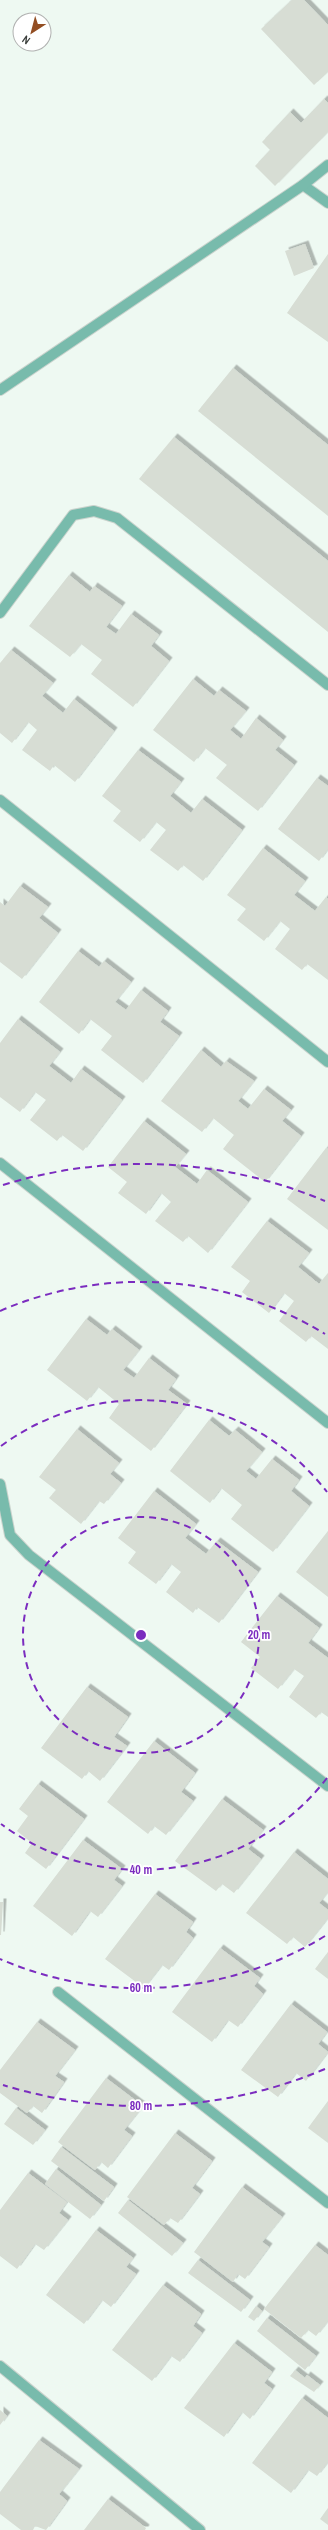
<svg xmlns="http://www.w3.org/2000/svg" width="328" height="2530" font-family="'Archivo Narrow',sans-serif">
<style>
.building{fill:#d7ddd4;filter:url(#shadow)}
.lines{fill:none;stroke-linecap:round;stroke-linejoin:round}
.minor-casing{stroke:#cad3cd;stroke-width:12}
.minor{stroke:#78bbac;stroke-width:10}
.ring{fill:none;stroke:#7b2cbf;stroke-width:2;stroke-dasharray:7 5}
.centre{fill:#7b2cbf;stroke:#fff;stroke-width:2}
.ring-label{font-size:12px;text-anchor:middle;font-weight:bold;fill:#7b2cbf;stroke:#fff;stroke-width:3.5;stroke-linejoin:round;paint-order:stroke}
</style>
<defs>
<filter id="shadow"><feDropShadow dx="3.5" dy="-3.5" stdDeviation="0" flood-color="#0004"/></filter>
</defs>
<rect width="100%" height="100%" fill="#eef9f2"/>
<g class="building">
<path d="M292,0H304L328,25V72L314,85L261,29Z"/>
<path d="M324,99L328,103V132L275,186L255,166L270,150L262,142L290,112L301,123Z"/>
<path d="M305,244L314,268L294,276L285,251Z"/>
<path d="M328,254V342L287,313Z"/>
<path d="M233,368L328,445V516L198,411Z"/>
<path d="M174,437L328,561V632L139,479Z"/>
<path d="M69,575L90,592L94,586L122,606L106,627L116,634L131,614L159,635L151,646L169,661L133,707L91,674L102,660L81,644L70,657L29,626Z"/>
<path d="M11,650L53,683L42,696L63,713L74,699L114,731L75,782L54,765L50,771L22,750L37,730L28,722L12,743L0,733V663Z"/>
<path d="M193,679L214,696L219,690L246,711L230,730L241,739L256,718L283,740L275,750L294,765L258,811L216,778L227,765L205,748L194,762L153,730Z"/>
<path d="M138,750L181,782L170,796L191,813L202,799L242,830L203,881L183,865L178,871L150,850L166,830L156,822L140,842L113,821L121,811L102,796Z"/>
<path d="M317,778L328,786V849L319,861L278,829Z"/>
<path d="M263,848L305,881L294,895L315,911L326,897L328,899V980L307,964L302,970L275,949L290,929L280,921L264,941L237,920L246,909L227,895Z"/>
<path d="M20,886L48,907L39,918L58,933L22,979L0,962V902L5,906Z"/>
<path d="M78,951L99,967L104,961L131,982L115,1002L126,1010L141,990L168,1011L160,1022L179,1036L143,1083L101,1050L112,1036L90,1019L79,1034L39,1002Z"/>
<path d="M18,1019L60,1052L49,1066L71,1083L81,1069L122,1100L83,1151L62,1135L57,1141L30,1120L46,1100L35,1092L20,1112L0,1097V1043Z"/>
<path d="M201,1050L221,1067L226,1061L254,1081L238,1101L248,1109L264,1089L291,1110L282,1121L301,1136L265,1182L223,1149L234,1135L213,1118L202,1132L161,1101Z"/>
<path d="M144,1121L186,1154L175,1167L197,1184L207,1170L248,1202L208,1253L188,1236L183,1242L155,1221L171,1202L161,1193L146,1214L118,1193L127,1182L108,1167Z"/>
<path d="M326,1148L328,1149V1230L287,1199Z"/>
<path d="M267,1221L309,1253L298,1267L319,1284L328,1273V1349L311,1336L306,1342L279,1321L294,1301L284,1293L269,1313L242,1292L250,1281L231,1267Z"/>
<path d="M86,1319L107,1335L112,1329L139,1350L123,1370L134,1378L149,1358L176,1379L168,1390L187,1404L151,1451L109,1418L119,1404L98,1387L87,1401L47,1370Z"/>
<path d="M209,1420L229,1436L235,1430L262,1452L246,1471L256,1479L272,1459L299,1480L291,1491L309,1506L273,1552L231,1519L242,1505L221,1488L210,1503L170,1471Z"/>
<path d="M77,1429L119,1463L110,1474L121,1483L104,1504L99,1501L81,1524L49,1498L56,1490L39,1477Z"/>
<path d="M154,1491L196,1524L185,1538L206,1554L217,1541L258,1572L219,1623L197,1607L193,1613L166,1592L181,1572L171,1564L156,1584L128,1563L136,1552L118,1538Z"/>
<path d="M328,1531V1597L296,1572Z"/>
<path d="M277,1596L319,1628L308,1643L328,1658V1717L321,1712L316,1718L289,1697L304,1676L294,1669L278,1689L251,1668L260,1657L241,1642Z"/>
<path d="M87,1687L128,1717L114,1737L127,1746L100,1781L88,1771L82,1779L41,1748Z"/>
<path d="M154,1741L195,1773L181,1792L193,1801L166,1835L154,1826L148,1834L107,1802Z"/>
<path d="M38,1784L84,1819L46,1869L25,1853L32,1843L17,1831L28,1816L19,1809Z"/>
<path d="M222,1799L263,1830L248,1849L261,1859L234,1893L222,1884L216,1891L175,1861Z"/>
<path d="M83,1840L122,1869L114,1880L122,1886L98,1917L90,1911L72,1936L33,1906Z"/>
<path d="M294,1852L328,1879V1892L319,1903L328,1910V1918L305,1947L293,1937L287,1944L246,1913Z"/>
<path d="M155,1894L193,1922L186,1932L193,1938L169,1970L162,1965L144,1988L105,1959Z"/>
<path d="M0,1902H3L1,1935H0Z"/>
<path d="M220,1948L260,1978L254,1986L263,1994L238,2027L228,2020L212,2042L172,2012Z"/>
<path d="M328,1952V1979L315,1969Z"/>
<path d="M291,2004L327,2032L318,2044L328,2052L306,2081L296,2073L278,2097L241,2070Z"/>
<path d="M37,2022L75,2050L55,2076L64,2082L42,2113L33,2106L27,2113L0,2093V2070Z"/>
<path d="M106,2078L143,2106L124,2130L132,2136L108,2168L101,2162L95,2170L58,2142Z"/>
<path d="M328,2101V2143L308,2128Z"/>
<path d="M16,2108L45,2130L33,2145L4,2124Z"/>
<path d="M175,2133L212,2161L192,2188L200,2194L178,2223L170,2218L164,2225L127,2197Z"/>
<path d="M61,2147L114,2187L104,2201L51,2161Z"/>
<path d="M56,2169L101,2205L90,2219L45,2184Z"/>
<path d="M28,2173L67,2202L59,2213L68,2220L44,2250L35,2244L17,2269L0,2256V2210Z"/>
<path d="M242,2187L282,2217L262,2242L269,2247L245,2279L238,2274L233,2282L194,2252Z"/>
<path d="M128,2200L183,2243L172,2256L118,2213Z"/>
<path d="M96,2230L133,2258L126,2267L136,2274L111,2307L102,2300L84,2324L46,2295Z"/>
<path d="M315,2245L328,2255V2321L316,2336L308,2330L301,2338L264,2309Z"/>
<path d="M198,2260L250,2300L241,2312L188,2273Z"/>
<path d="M163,2285L201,2314L193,2326L202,2333L180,2362L171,2356L152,2381L112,2350Z"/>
<path d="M256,2306L262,2311L254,2321L248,2317Z"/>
<path d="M267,2318L316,2356L305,2370L257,2331Z"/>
<path d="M234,2343L272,2372L264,2383L272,2389L250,2419L242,2412L224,2437L184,2408Z"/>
<path d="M295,2370L305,2378L307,2375L320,2385L314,2392L290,2376Z"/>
<path d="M302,2398L328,2418V2462L317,2476L308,2470L291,2493L252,2463Z"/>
<path d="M0,2410L7,2416L0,2425Z"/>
<path d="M39,2440L79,2469L59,2494L67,2501L46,2530L35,2526L33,2530H21L0,2514V2492Z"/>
<path d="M108,2499L146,2528L145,2530H84Z"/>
<path d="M328,2508V2525L320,2519Z"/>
</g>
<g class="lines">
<g class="minor-casing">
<g id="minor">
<path d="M303,185L328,203"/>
<path d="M0,390L303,185L328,165"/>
<path d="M0,613L73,515L94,511L117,518L328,685"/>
<path d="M0,800L328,1062"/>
<path d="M0,1163L328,1423"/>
<path d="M0,1484L10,1535L29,1555L328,1786"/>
<path d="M58,1992L328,2203"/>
<path d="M0,2366L200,2530"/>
</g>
</g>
<use href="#minor" class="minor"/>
</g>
<g class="ring">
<circle cx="141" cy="1635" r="118"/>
<path d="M327 1778A235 235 0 0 1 1 1824M1 1446A235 235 0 0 1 327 1492"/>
<path d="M325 1936A353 353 0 0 1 0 1959M0 1311A353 353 0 0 1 325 1334"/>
<path d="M325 2069A471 471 0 0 1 3 2085M3 1185A471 471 0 0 1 325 1201"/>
</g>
<circle cx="141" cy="1635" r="6" class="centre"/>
<g class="ring-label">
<text x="259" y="1639">20 m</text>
<text x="141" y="1874">40 m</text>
<text x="141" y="1992">60 m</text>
<text x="141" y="2110">80 m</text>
</g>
<g transform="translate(32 32) rotate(216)"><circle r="19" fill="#ffffff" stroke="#b0b1b0"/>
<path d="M0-3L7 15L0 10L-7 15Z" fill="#934e23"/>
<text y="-6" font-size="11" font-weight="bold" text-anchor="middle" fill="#393d3a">N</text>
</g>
</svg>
